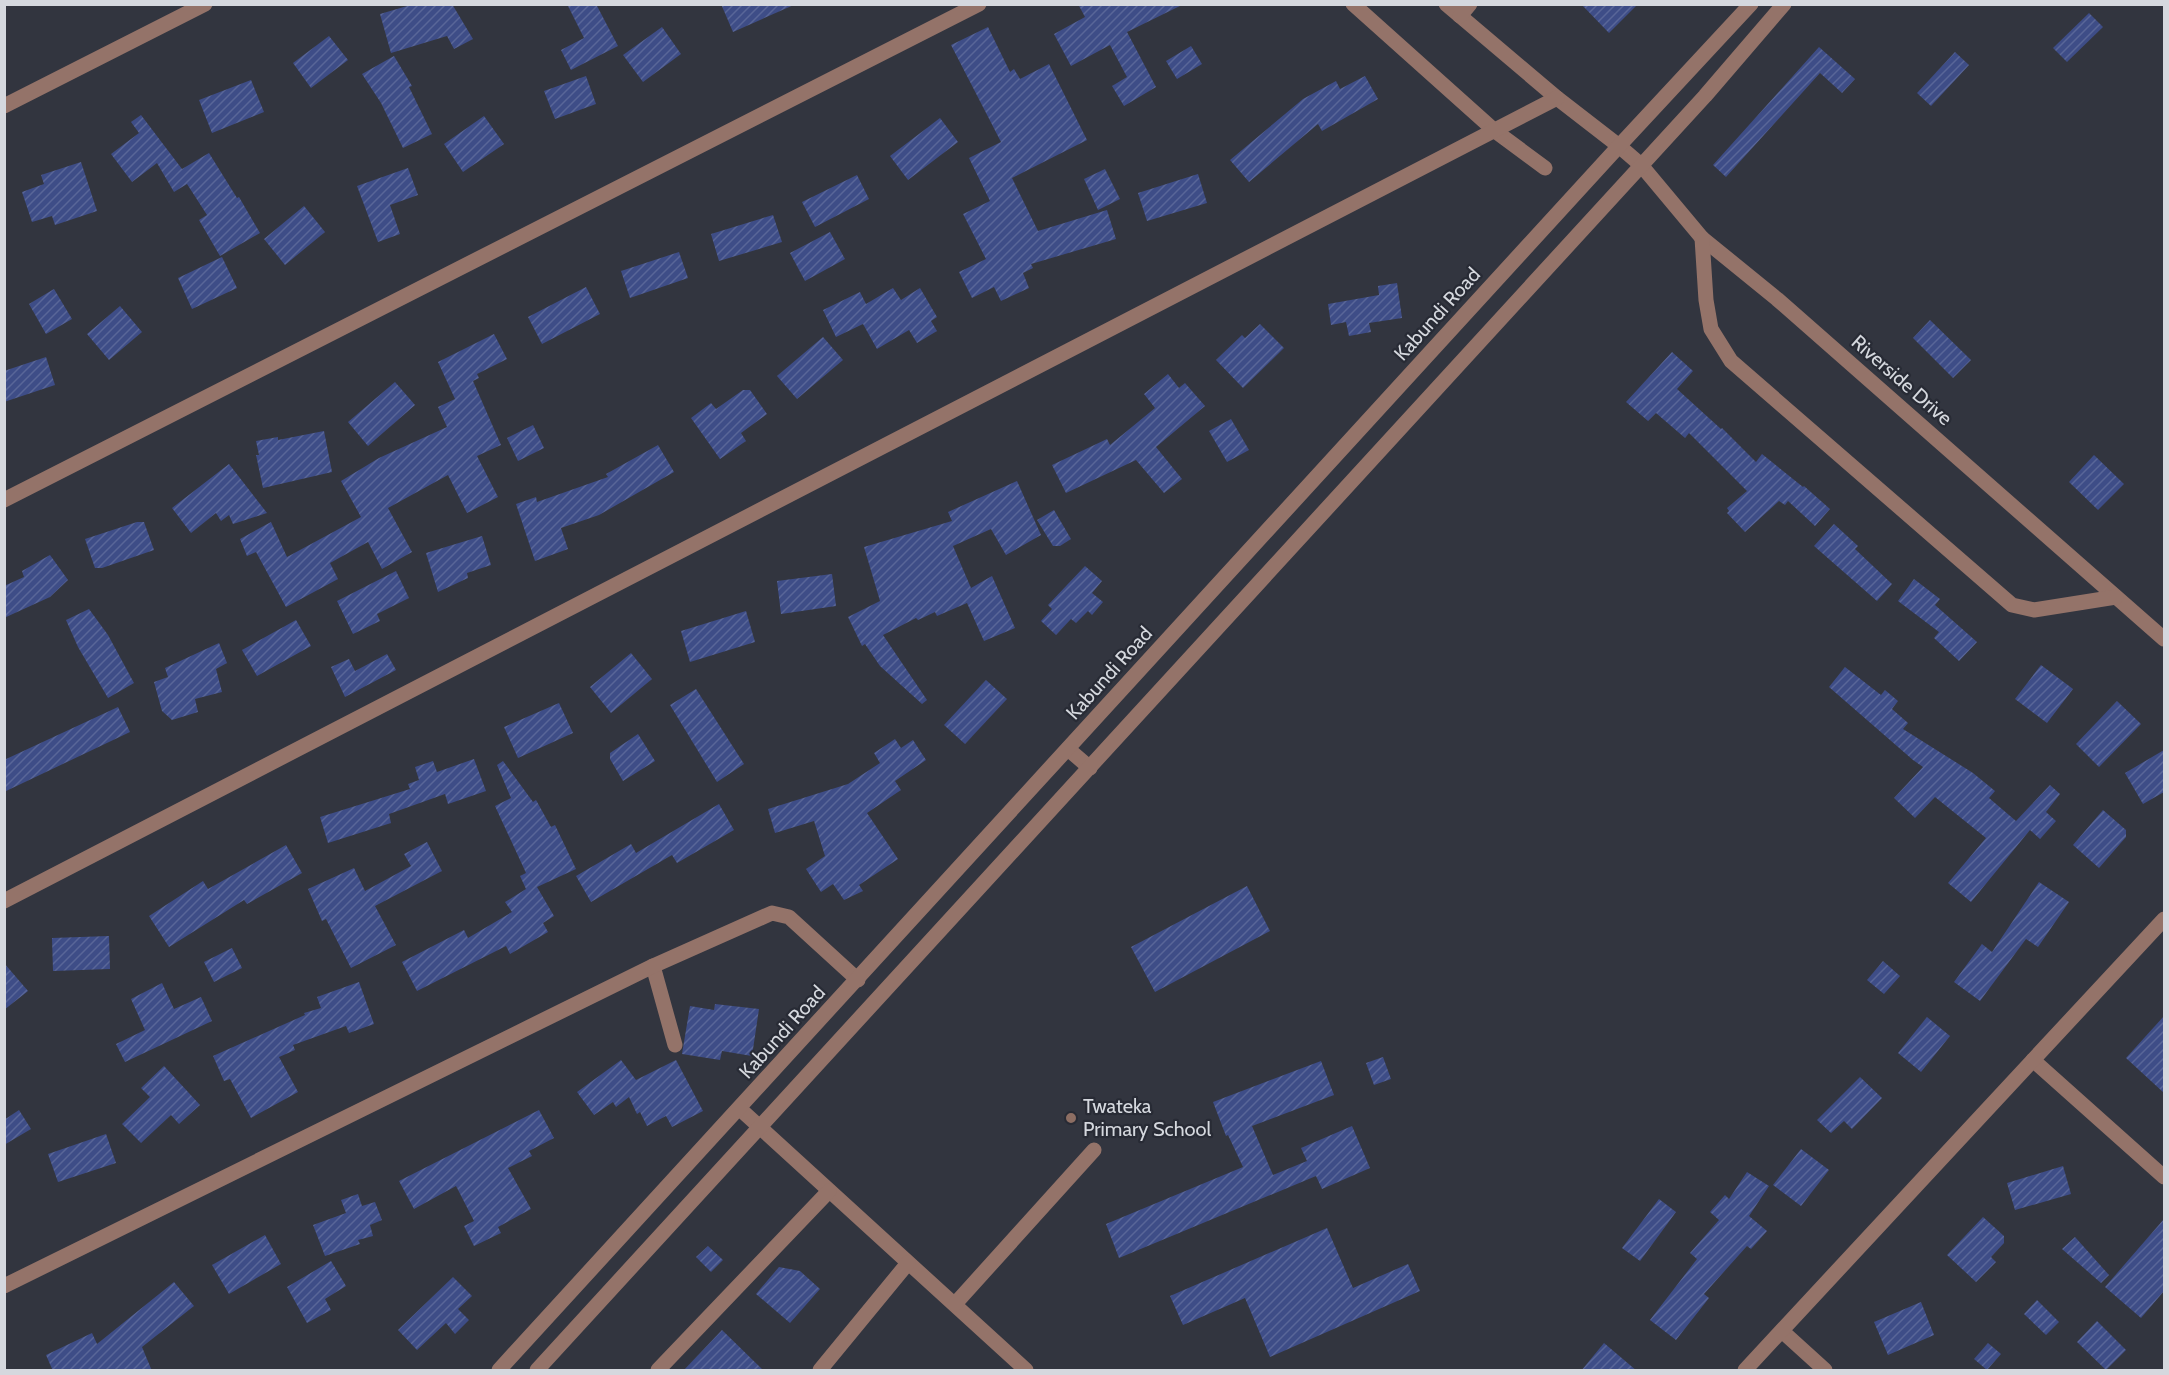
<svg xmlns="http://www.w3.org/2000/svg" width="2169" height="1375" font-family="Cabin,sans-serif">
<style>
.building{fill:url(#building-hatch)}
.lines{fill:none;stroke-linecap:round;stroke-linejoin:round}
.minor{stroke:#947369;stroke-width:15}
.education-dot{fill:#8d6e63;stroke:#282b35;stroke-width:2}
.labels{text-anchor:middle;stroke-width:4.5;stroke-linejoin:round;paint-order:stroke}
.street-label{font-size:20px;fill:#d5d8de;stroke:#282b35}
.poi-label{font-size:20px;fill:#d5d8de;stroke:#282b35;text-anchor:start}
</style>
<defs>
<pattern id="building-hatch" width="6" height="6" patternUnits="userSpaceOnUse" patternTransform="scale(1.5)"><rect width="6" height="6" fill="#3e4d87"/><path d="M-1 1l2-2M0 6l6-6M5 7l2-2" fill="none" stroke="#596698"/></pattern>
</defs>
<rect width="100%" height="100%" fill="#32353f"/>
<g class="building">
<path d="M414,4H452L473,39L454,49L447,36L391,53L380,14Z"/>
<path d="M567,4H596L618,46L571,70L561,50L584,38Z"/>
<path d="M721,4H796L733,32Z"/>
<path d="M1078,4H1184L1127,32L1156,87L1124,106L1112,86L1127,77L1110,45L1071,66L1054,34L1085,17Z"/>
<path d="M1581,4H1638L1609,33Z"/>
<path d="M2089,13L2103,27L2067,62L2053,48Z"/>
<path d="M662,27L681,54L643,82L623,55Z"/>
<path d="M988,27L1010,72L1014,69L1020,79L1049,64L1087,140L1012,178L1038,231L1107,210L1116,239L1031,264L1033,268L1023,273L1029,288L1001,301L994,287L972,298L959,272L986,259L963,214L990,201L969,158L1001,142L951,45Z"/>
<path d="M329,36L348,60L311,88L293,63Z"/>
<path d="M1191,46L1202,64L1177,79L1166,61Z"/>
<path d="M1819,47L1855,79L1842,93L1820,73L1726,177L1713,165Z"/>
<path d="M1955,52L1969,65L1931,106L1917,93Z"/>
<path d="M394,56L412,86L409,87L432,134L403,148L381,103L362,74Z"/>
<path d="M586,76L596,104L555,119L544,91Z"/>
<path d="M1365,76L1378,99L1322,131L1318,124L1249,182L1230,160L1303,99L1336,81L1340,89Z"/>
<path d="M251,80L264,112L212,133L199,100Z"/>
<path d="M141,115L182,169L209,153L237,198L239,197L260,233L220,256L199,220L207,215L187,184L174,192L157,163L132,182L111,154L139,133L131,122Z"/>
<path d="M484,116L504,144L463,172L444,144Z"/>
<path d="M940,118L958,142L908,180L890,156Z"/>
<path d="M81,162L97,211L55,225L52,216L32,222L22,192L44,184L41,175Z"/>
<path d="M408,168L418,195L390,205L400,234L378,242L357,186Z"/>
<path d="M1105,169L1120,199L1098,210L1084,179Z"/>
<path d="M1198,174L1207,203L1147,221L1138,193Z"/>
<path d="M857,175L869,199L815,227L802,202Z"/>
<path d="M304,206L325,232L285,265L264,239Z"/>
<path d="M773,215L782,242L719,261L711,234Z"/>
<path d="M830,232L845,259L805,281L790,253Z"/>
<path d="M679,252L688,278L630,298L621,271Z"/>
<path d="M222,257L237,288L192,309L178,278Z"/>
<path d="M1397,283L1402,318L1369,323L1371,332L1349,336L1346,322L1331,325L1328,304L1379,295L1378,286Z"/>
<path d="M586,287L600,314L542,344L528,317Z"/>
<path d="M893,288L901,300L920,288L937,317L931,321L937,331L917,343L909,330L877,349L863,324L836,337L823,310L860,292L866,304Z"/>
<path d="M54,289L72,319L46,334L29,304Z"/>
<path d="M120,306L142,332L109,360L87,334Z"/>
<path d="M1930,320L1971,360L1953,378L1913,338Z"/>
<path d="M1260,324L1284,348L1243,388L1216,360L1242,335L1245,338Z"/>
<path d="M494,334L507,359L477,374L479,378L473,381L501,445L477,456L498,497L467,513L448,475L388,508L412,552L382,569L368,542L330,563L338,579L286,607L256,552L247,556L240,539L271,522L287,557L361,517L341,481L379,458L447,427L438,407L455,399L438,362Z"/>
<path d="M823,337L843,360L797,399L777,376Z"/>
<path d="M1672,352L1693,371L1677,389L1721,429L1722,428L1756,462L1762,454L1803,487L1804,486L1830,509L1815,526L1788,501L1785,505L1779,501L1745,532L1727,513L1729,511L1727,508L1747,491L1689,433L1685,438L1656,413L1648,421L1626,402Z"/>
<path d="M46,357L55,385L4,402V371Z"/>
<path d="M1168,374L1179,388L1185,383L1205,406L1156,447L1182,479L1164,493L1136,460L1066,493L1052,465L1107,439L1110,445L1155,408L1144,394Z"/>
<path d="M395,382L415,405L368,446L348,422Z"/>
<path d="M743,390H750L767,414L741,433L746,441L720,459L691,418L711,403L716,409Z"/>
<path d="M1231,419L1249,450L1227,462L1209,431Z"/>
<path d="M533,425L544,448L518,461L507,438Z"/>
<path d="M324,431L332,472L263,488L256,455H259L256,441L278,437V440Z"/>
<path d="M658,445L674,472L599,515L561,528L568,549L535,561L516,504L536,497L537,502L608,477L606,474Z"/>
<path d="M2094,455L2124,484L2098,510L2069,482Z"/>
<path d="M229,464L267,513L233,524L229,515L221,521L216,513L191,533L172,508Z"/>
<path d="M1017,481L1041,535L1006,555L991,529L953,546L971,588L992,576L1015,628L984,641L967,603L937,616L935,612L918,620L916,618L883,635L927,700L922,704L880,666L865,644L862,646L848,617L880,601L864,547L952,521L948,512Z"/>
<path d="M1054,510L1071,539L1060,546H1053L1037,520Z"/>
<path d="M137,522H144L154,550L102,568H95L85,539Z"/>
<path d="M1834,524L1858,546L1855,549L1892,584L1877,601L1814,546Z"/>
<path d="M482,536L491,565L467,573L468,578L438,592L426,553Z"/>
<path d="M50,555L68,580L50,597L4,618V586L24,577L22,571Z"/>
<path d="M1085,566L1102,581L1092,593L1103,602L1092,615L1088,611L1076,623L1071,619L1056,635L1041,621L1052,609L1048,605Z"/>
<path d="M396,571L409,598L377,614L380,621L353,634L337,601Z"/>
<path d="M832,574L836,606L781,614L777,581Z"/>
<path d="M1914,579L1940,599L1935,605L1977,642L1959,661L1934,638L1939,632L1898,601Z"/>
<path d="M89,609L108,635L134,683L108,698L78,647L66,620Z"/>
<path d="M746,611L755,642L690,662L681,631Z"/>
<path d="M296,620L311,646L257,676L242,650Z"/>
<path d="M219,643L227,663L216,669L222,692L195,699L198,712L172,720L162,711L154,682L168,677L165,668Z"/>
<path d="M631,653L652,679L611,713L590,687Z"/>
<path d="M387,654L396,670L345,697L331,667L349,659L355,671Z"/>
<path d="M2041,665L2073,689L2047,723L2015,699Z"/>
<path d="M1845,667L1881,695L1885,690L1898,701L1892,709L1908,723L1903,729L1973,773L1995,791L1989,798L2016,821L2050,785L2060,794L2046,812L2056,821L2040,839L2030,830L1971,902L1948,883L1986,838L1935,797L1915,818L1894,798L1923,767L1913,760L1829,687Z"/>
<path d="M986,680L1007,699L965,744L944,725Z"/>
<path d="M696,689L744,764L717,782L670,705Z"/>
<path d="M2117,701L2141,724L2099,767L2076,744Z"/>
<path d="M559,703L573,733L518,758L504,727Z"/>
<path d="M118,707L130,732L4,792V760Z"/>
<path d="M638,734L655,761L623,781L610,759V753Z"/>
<path d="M895,739L901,748L913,740L926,760L895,781L901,790L867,813L898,859L859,885L863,891L844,900L833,884L821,892L806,869L825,856L814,821L775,833L768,809L848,784L880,763L874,753Z"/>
<path d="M2164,750V792L2143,804L2125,773Z"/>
<path d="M474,759L486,791L448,804L445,794L389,814L391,823L328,843L320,817L410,789L408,784L419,780L415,767L433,761L437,772Z"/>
<path d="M503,761L533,802L536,800L551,827L555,825L576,869L537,887L554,916L543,923L548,932L510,954L506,946L417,991L402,962L464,930L468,938L512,912L505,902L526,889L520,876L526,873L495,806L511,798L497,765Z"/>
<path d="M719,804L734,830L677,863L672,855L591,902L576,876L631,844L636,853Z"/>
<path d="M2103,810L2126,830V837L2099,868L2073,845Z"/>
<path d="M427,842L442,871L375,906L396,945L351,968L326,919L322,921L308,889L354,868L365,891L411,866L404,854Z"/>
<path d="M286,845L302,873L247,904L244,900L169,947L149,916L203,881L208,889Z"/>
<path d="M2039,882L2069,902L2038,947L2026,939L1980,1001L1954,982L1982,944L1992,952Z"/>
<path d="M1247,886L1270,931L1155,992L1131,947Z"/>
<path d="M109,936L110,969L53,971L52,938Z"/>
<path d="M232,948L242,968L214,982L204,962Z"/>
<path d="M1883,961L1900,976L1884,994L1867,980Z"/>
<path d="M4,963L28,991L4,1010Z"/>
<path d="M359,982L374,1024L349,1033L346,1026L293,1045L295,1050L279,1057L298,1092L251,1118L230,1079L224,1081L213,1056L305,1015L304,1013L321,1008L317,997Z"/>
<path d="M162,983L174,1009L201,997L212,1021L125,1062L116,1044L145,1030L131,999Z"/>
<path d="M715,1004L759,1009L752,1056L722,1051L720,1060L682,1054L690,1006L714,1010Z"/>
<path d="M2164,1016V1093L2126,1058Z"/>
<path d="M1927,1017L1950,1036L1921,1072L1898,1053Z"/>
<path d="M1383,1057L1391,1079L1374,1085L1366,1063Z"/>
<path d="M621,1060L636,1080L676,1060L703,1111L672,1127L666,1116L647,1126L640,1112L637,1114L629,1097L616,1107L613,1102L594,1115L577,1092Z"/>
<path d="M1321,1061L1334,1095L1252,1126L1273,1175L1307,1161L1301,1148L1352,1126L1370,1168L1322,1189L1316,1176L1119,1258L1106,1224L1243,1167L1228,1135L1226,1136L1213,1102Z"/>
<path d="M164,1066L200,1105L179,1124L171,1115L141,1143L122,1124L150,1097L141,1088Z"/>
<path d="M1860,1077L1882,1098L1852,1129L1844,1121L1831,1133L1817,1120Z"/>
<path d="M19,1110L31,1129L4,1145V1120Z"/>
<path d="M539,1110L554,1138L529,1151L532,1156L508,1168L531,1209L498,1227L501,1233L474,1246L464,1226L474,1221L456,1186L414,1209L399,1181Z"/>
<path d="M106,1134L116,1163L58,1182L48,1154Z"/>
<path d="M1801,1149L1829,1170L1801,1206L1773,1185Z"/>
<path d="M2063,1166L2071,1194L2015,1210L2007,1183Z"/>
<path d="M1747,1172L1769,1186L1749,1216L1767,1231L1751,1249L1747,1246L1704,1294L1709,1298L1676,1340L1650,1320L1697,1259L1690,1253L1719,1220L1710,1212L1725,1195L1729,1199Z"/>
<path d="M358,1194L362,1206L375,1202L382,1220L370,1225L373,1236L358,1240L360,1244L325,1256L313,1225L346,1213L341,1200Z"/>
<path d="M1659,1199L1676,1212L1640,1261L1622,1248Z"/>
<path d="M1983,1217L2004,1236V1243L1991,1257L1996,1262L1976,1282L1947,1255Z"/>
<path d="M2164,1219V1291L2141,1318L2105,1287Z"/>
<path d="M1327,1228L1353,1288L1408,1264L1420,1291L1270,1357L1245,1298L1183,1325L1170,1296Z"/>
<path d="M265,1235L281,1264L229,1294L212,1265Z"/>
<path d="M2075,1237L2109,1275L2101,1283L2062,1249Z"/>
<path d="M708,1246L723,1260L711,1272L696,1257Z"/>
<path d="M331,1261L346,1286L325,1299L331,1310L307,1323L287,1287Z"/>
<path d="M779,1267L800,1271L820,1289L790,1323L756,1294Z"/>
<path d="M453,1277L472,1296L458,1309L469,1320L455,1334L446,1323L417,1350L398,1330Z"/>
<path d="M174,1282L194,1306L142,1347L152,1371H53L46,1355L92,1333L97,1344Z"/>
<path d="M2037,1300L2059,1322L2046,1335L2024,1314Z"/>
<path d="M1921,1302L1934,1335L1888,1355L1874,1322Z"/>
<path d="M2097,1321L2126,1350L2106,1370L2077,1342Z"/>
<path d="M722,1330L764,1371H683Z"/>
<path d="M1604,1343L1637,1371H1581Z"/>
<path d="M1988,1343L2001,1354L1987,1370L1974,1359Z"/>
</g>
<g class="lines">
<g class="minor">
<path d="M1353,4L1495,131L1545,168"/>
<path d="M1446,4L1557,98L1619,146L1641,165L1702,238L1777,299L2164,639"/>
<path d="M1460,16L1470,4"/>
<path d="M4,106L205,4"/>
<path d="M1702,238L1706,300L1711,329L1731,361L2012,605L2034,610L2116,597"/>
<path d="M4,500L979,4"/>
<path d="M1068,749L1090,768"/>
<path d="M4,901L1557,98"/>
<path d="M653,966L675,1045"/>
<path d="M2033,1060L2164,1177"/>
<path d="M740,1109L1026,1370"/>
<path d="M4,1286L653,966L772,913L789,917L858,980"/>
<path d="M955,1304L1094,1150"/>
<path d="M1782,1331L1825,1370"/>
<path d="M499,1370L1619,146L1751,4"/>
<path d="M537,1370L1705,96L1784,4"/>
<path d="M658,1370L829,1191"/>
<path d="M820,1370L908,1263"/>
<path d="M1745,1370L2164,919"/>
</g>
</g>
<circle class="education-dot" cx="1071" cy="1118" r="6"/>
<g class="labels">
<g class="street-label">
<text transform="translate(1437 314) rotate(-48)" y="7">Kabundi Road</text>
<text transform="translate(1902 380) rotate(41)" y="7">Riverside Drive</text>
<text transform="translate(1109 673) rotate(-48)" y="7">Kabundi Road</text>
<text transform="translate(782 1032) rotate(-48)" y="7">Kabundi Road</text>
</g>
<g class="poi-label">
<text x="1083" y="1113">Twateka<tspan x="1083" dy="23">Primary School</tspan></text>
</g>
</g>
<rect width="2169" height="1375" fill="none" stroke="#d5d8de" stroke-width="12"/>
</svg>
